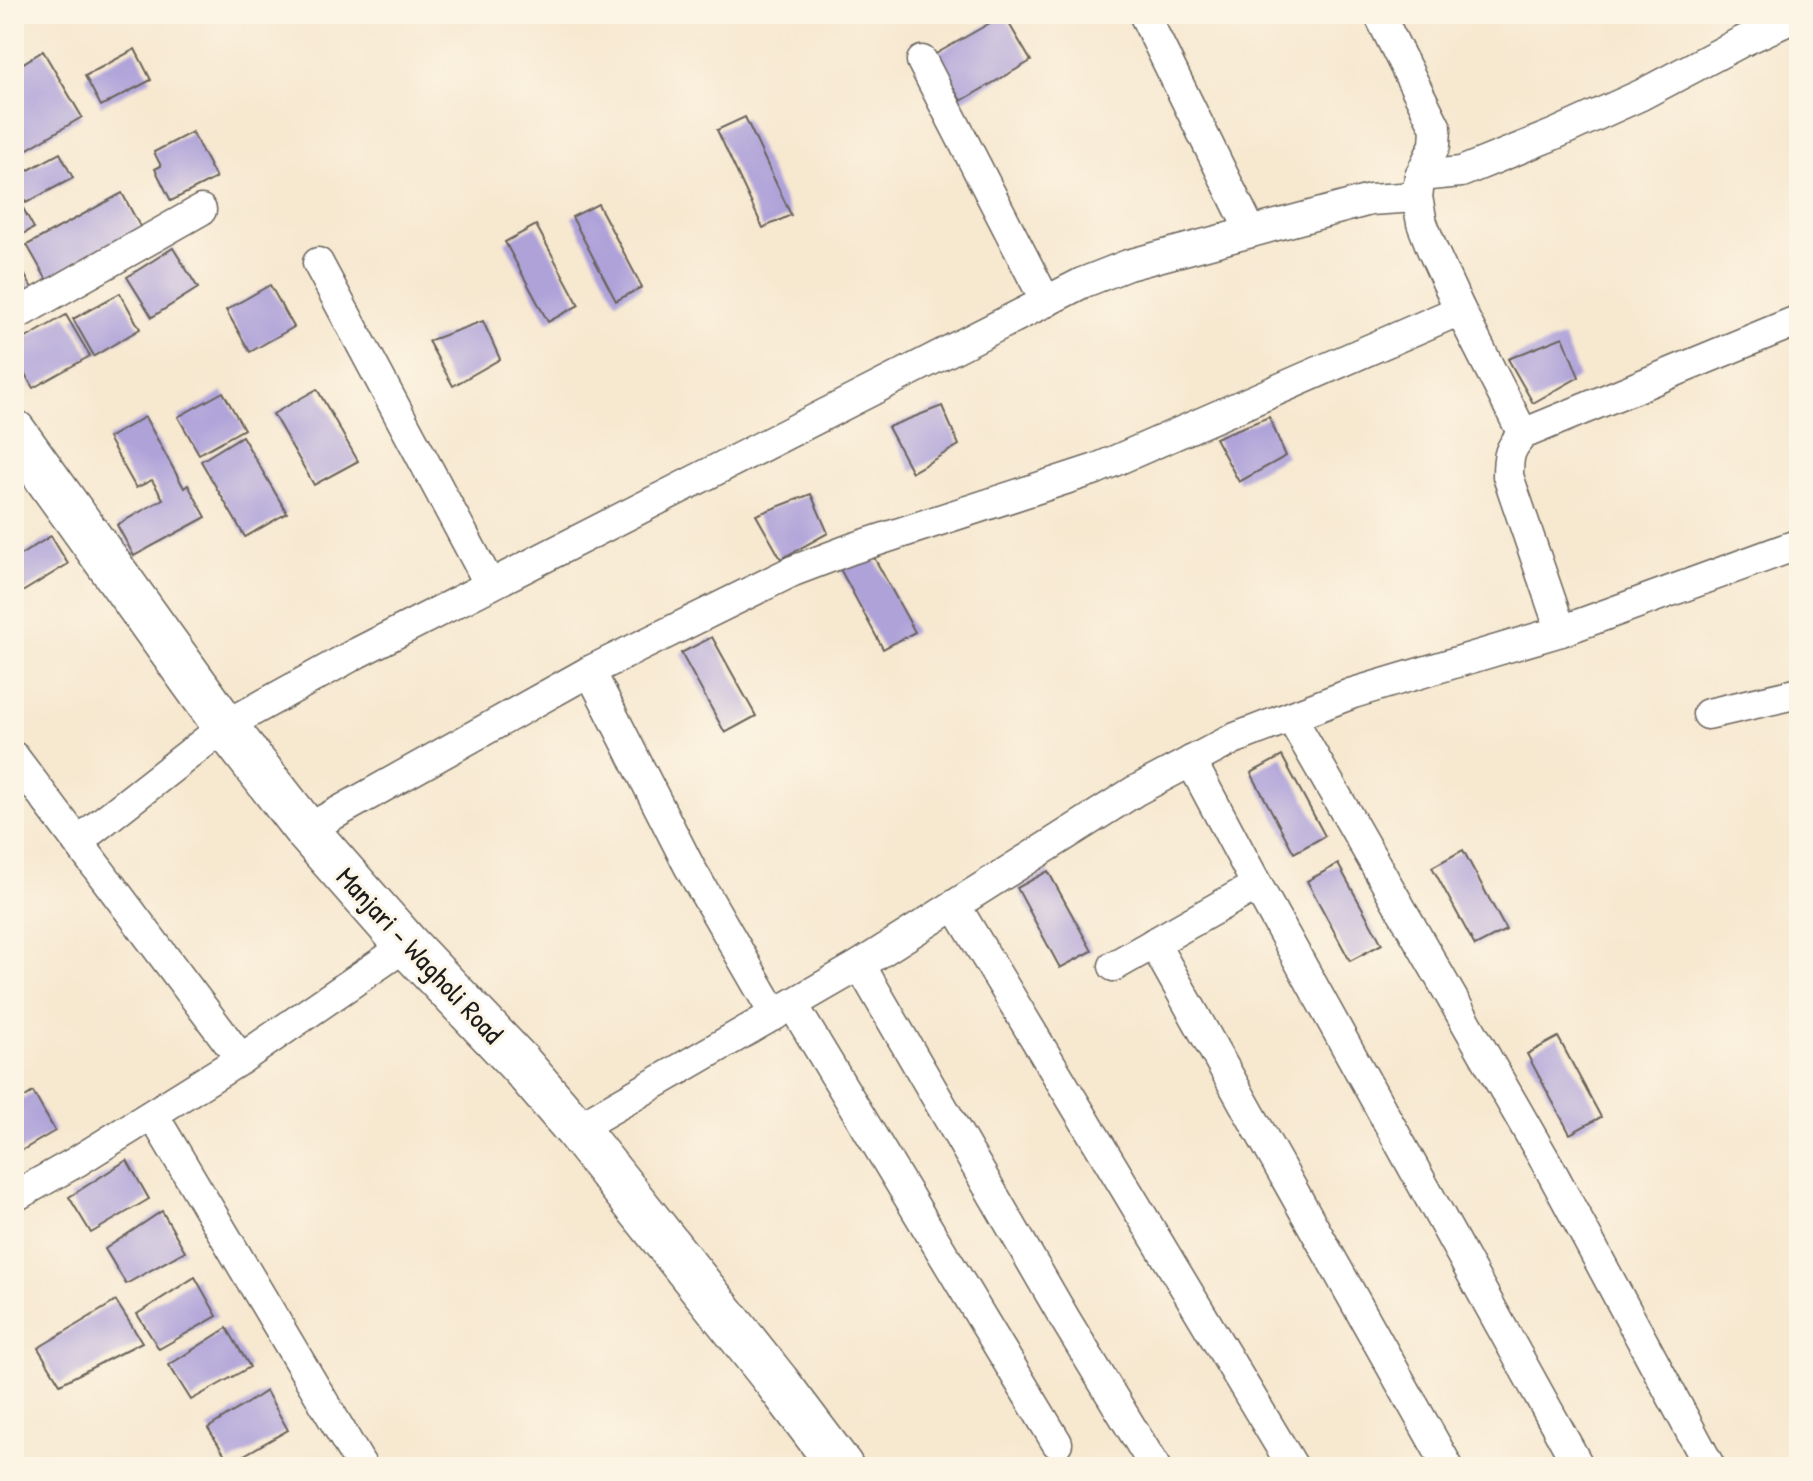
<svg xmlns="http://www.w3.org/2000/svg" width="1813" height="1481" font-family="'Patrick Hand',sans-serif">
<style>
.building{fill:#aea2d9}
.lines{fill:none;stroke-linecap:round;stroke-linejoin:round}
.street-casing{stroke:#69635b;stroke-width:33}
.primary-casing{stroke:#69635b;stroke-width:47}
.street{stroke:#fff;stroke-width:30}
.primary{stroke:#fff;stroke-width:44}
.labels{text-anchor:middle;stroke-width:6;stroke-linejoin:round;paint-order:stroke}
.street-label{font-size:28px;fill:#1c1c1c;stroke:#fcf5e5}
</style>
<rect width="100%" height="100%" fill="#fcf5e5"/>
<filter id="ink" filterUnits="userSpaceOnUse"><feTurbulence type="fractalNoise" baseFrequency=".0125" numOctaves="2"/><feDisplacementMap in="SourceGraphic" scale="16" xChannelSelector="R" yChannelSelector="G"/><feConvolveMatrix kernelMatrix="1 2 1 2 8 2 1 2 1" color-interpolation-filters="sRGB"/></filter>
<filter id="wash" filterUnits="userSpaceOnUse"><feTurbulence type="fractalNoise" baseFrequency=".006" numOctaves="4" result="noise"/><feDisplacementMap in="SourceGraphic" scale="32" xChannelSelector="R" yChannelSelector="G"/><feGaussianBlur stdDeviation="1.8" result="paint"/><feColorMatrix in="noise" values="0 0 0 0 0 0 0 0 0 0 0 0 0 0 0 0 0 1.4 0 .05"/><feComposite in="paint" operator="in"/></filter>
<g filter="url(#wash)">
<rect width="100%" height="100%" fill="#f7e8d0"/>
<g id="blocks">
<g class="building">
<path d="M1004,15L1031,61L961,101L934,55Z"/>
<path d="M135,49L151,80L101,106L85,76Z"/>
<path d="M43,51L82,117L14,157V54L20,65Z"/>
<path d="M745,117L791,215L763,228L717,130Z"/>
<path d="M192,132L216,178L171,201L155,169L161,166L154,152Z"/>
<path d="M60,153L73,178L26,203L14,178Z"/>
<path d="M14,192L34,228L14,239Z"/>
<path d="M122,193L142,230L48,282L27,245Z"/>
<path d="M598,204L642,287L616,301L572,217Z"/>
<path d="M536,225L579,305L548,322L505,242Z"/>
<path d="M173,248L198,288L152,317L127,277Z"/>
<path d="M14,255L33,290L14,301Z"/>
<path d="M270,285L294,327L250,352L226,310Z"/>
<path d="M120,293L140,329L94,356L73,319Z"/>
<path d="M66,315L90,356L33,388L14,355V345Z"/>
<path d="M483,321L500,359L453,386L428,341Z"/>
<path d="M1563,337L1579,377L1533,403L1508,359Z"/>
<path d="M317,389L358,461L314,485L273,414Z"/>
<path d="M223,392L244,429L199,454L178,417Z"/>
<path d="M942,406L959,445L912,472L888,427Z"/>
<path d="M145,417L184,488L188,485L206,517L134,556L117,525L163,499L152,480L136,488L108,438Z"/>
<path d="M1269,417L1286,456L1239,482L1215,438Z"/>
<path d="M242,436L287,513L245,537L201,461Z"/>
<path d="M811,494L828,533L781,559L756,515Z"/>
<path d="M51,536L68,564L14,597V559Z"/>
<path d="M871,552L915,632L883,649L840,569Z"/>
<path d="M712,637L756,716L725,733L681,653Z"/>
<path d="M1282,756L1325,836L1294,853L1251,773Z"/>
<path d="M1463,850L1506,930L1475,946L1432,867Z"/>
<path d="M1338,864L1382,944L1350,961L1307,881Z"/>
<path d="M1048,871L1092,951L1060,968L1017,888Z"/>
<path d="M1558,1037L1601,1117L1570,1134L1527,1054Z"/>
<path d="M33,1092L55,1131L14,1155V1104Z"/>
<path d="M127,1160L149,1199L91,1233L69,1197Z"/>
<path d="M162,1211L185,1251L126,1284L105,1249Z"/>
<path d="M195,1277L217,1316L159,1349L137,1314Z"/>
<path d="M116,1301L142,1342L60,1384L38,1348Z"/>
<path d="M227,1328L250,1367L191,1400L169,1365Z"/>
<path d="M266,1391L288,1430L230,1463L208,1428Z"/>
</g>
</g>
</g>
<g filter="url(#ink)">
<use href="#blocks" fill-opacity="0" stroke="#69635b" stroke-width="2"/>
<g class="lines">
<g class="street-casing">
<g id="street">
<path d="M1144,14L1251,232"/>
<path d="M1379,14L1436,128L1435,145L1420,176L1417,197L1422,223L1432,249L1460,310L1523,434"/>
<path d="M922,61L1046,302"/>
<path d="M1420,176L1461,172L1555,134L1641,95L1741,42L1799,15"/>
<path d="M318,263L490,585"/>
<path d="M14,316L201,210"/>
<path d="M1561,631L1508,476C1508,456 1509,449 1523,434L1799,320"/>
<path d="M590,671L689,866L775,1015"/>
<path d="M1708,714L1799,693"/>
<path d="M1291,717L1550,1169L1710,1467"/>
<path d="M14,757L241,1059"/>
<path d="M1191,761L1257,885L1579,1467"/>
<path d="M306,830L590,671L793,571L851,549L1096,469L1460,310"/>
<path d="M77,842L225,726L357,653L1082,283L1128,265L1370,200L1417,197"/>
<path d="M955,905L1293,1467"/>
<path d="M1154,943L1448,1467"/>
<path d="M860,965L1065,1319L1155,1467"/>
<path d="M1114,966L1257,885"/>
<path d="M793,1005L1057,1443"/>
<path d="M153,1115L362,1467"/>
<path d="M576,1129L860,965L1135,791L1233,739L1353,693L1561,631L1799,544"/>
<path d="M14,1197L76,1162L241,1059L407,945"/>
</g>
</g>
<g class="primary-casing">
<path id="primary" d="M14,432L225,726L306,830L407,945L521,1065L576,1129L777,1382L841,1467"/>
</g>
<use href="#street" class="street"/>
<use href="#primary" class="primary"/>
</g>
</g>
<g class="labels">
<g class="street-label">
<text transform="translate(420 955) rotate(47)" y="10">Manjari - Wagholi Road</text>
</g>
</g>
<rect width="1813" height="1481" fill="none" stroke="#fcf5e5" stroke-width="48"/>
</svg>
